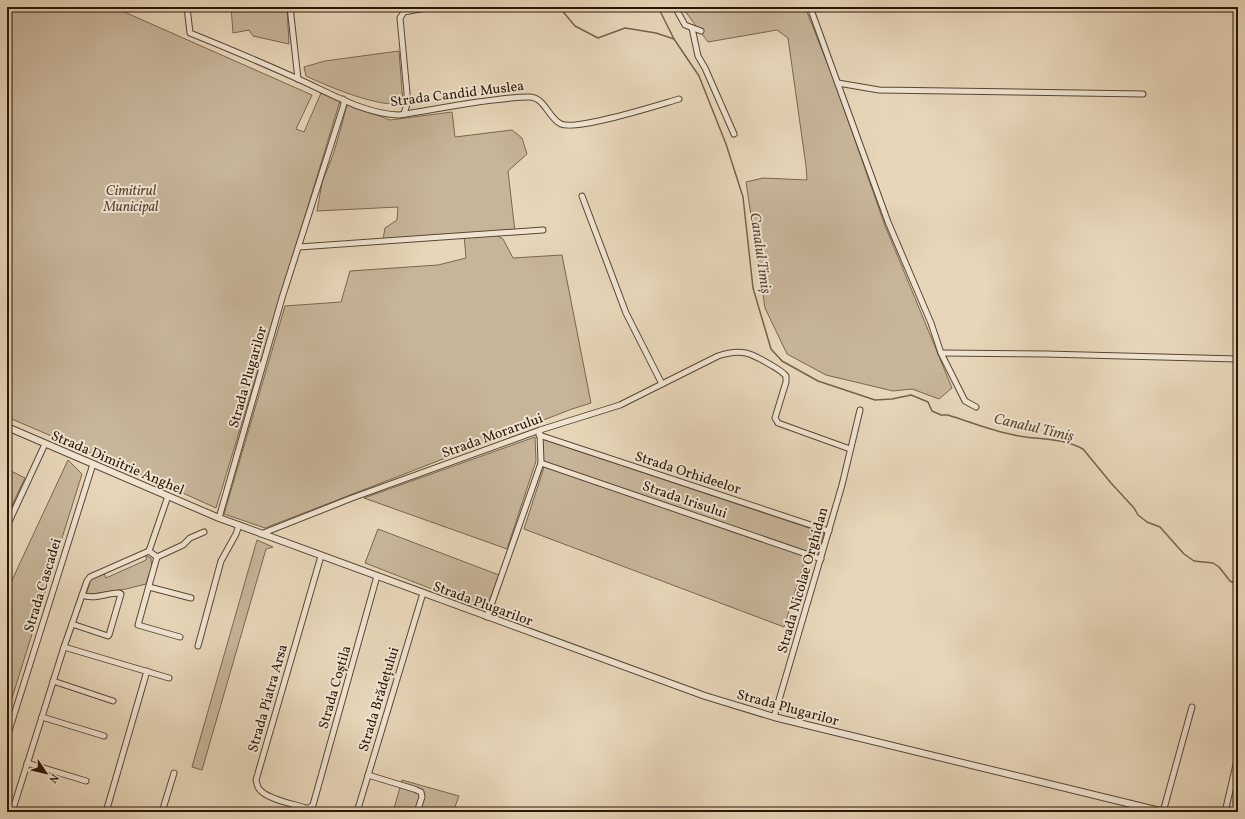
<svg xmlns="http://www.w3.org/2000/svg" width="1245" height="819" font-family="Vollkorn,serif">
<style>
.green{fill:#c7b59a;stroke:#796650}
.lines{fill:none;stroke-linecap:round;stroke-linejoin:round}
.stream{stroke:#75624c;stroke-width:1.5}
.minor-casing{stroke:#5a4632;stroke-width:7}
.tertiary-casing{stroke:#5a4632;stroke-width:8}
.minor{stroke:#efe4d2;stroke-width:5}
.tertiary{stroke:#efe4d2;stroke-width:6}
.labels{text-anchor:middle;stroke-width:4;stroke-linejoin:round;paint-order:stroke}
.street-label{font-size:14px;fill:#2b1605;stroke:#efe4d2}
.park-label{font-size:14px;font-style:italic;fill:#5a4632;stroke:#efe4d2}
.water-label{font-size:15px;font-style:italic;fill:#5d4935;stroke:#efe4d2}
</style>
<rect width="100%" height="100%" fill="#e7d6b9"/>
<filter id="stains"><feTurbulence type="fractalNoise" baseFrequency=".005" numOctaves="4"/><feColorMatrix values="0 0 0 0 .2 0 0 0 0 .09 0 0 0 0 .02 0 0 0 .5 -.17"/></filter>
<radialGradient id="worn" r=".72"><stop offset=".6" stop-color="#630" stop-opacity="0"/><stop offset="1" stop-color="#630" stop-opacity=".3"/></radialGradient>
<g class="green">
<path d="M7,7H113L312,95L296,129L304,132L321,93L340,101L216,508L145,476L7,417Z"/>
<path d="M231,7H287L289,44L253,36L249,30L233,33Z"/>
<path d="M682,7H805L835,83L884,223L952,388L939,399L912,389L893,391L826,375L787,354L765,308L746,182L763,178L807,180L806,166L788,38L777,30L708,42Z"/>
<path d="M399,51L403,103C381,109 327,86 306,76L304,67L325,61Z"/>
<path d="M347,104L390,120L452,112L455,137L512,130L522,138L527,154L508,171L515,232L496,235L503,239L513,258L562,255L591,403L572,409L265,528L224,514L285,306L341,302L350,271L438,265L466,258L464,236L383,239L385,228L397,220L398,207L317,211L322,183L333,155L341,128Z"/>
<path d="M535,437L536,461L507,549L364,498Z"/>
<path d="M542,439L824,533L818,556L806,557L784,627L524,529L544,467Z"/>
<path d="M68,460L82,474L7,714V591Z"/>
<path d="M7,469L25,478L7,516Z"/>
<path d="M378,529L499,575L486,610L365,563Z"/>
<path d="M257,540L273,547L266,549L202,770L192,767Z"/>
<path d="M145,555L151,558L152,572L149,574L146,584L126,589L86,595L91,578L104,573L106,578L144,561L147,559Z"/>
<path d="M402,780L459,796L453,812H393Z"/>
</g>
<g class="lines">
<g class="stream">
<path d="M559,7L575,26L598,38L625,28L656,33L674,39L699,76L726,144L743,197L753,288L771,349L782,361L818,381L875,400L892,399L911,395L928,402L932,411L941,415H948C970,422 992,431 1014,435C1037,440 1061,437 1083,449L1111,483L1134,508L1138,515L1147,522L1160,527L1184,554L1194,561L1213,563L1219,567L1230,581L1238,585"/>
<path d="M658,7L674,39"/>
</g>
<g class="minor-casing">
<g id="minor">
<path d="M187,7L190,33C227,48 263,63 298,79C330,93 364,114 399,115C425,111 451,106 478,102C495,100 512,97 529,97C545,97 548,118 561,124C577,131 658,105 679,99"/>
<path d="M290,7L298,79"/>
<path d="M675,7L685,25L701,31"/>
<path d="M810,7L888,222L931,323L941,353L965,401L976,407"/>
<path d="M692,28L698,56L705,68L734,134"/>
<path d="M838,83L879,90L1143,94"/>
<path d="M404,114L407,104V93L400,18L404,12L431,7"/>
<path d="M582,196L626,313L662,384"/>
<path d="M299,247L543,230"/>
<path d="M941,353L1046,354L1238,359"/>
<path d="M539,435L829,531"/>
<path d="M541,463L821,559"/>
<path d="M219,518L282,298L343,107L344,102L343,99"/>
<path d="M7,526L45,444"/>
<path d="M261,534L352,498L540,430L620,405L718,356C741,348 751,353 771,365C776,368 782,371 786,376V382L775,418L778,423L850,449"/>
<path d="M149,551L157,557L183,545L190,538L204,532"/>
<path d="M321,556L256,780C257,784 257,788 261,791C270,800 294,804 306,808H309L313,805L377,576"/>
<path d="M157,557L138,625L180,637"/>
<path d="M149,587L191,598"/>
<path d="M487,617L541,463L540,433"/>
<path d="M72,624L108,636L109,635L121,594L119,593C106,593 94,600 82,595"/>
<path d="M198,646L221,561L236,534L239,525"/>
<path d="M64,647L169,678"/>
<path d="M53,681L113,701"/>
<path d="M42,717L104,736"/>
<path d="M774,717L842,485L860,410"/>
<path d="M7,737L93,464"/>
<path d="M27,763L86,781"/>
<path d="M368,775L414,789L421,792L422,797L417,812"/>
<path d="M12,812L64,647L87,581L90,577L149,551L168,496"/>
<path d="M106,812L147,671"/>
<path d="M162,812L174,773"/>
<path d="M357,812L423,593"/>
<path d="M1163,812L1192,707"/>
<path d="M1225,812L1238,756"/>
</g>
</g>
<g class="tertiary-casing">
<path id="tertiary" d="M7,427L219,518L705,696L774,717L1164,812"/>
</g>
<use href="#minor" class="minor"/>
<use href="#tertiary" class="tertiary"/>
</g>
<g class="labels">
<g class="street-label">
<text transform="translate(457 93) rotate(-7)" y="5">Strada Candid Muslea</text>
<text transform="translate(247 377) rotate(-74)" y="5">Strada Plugarilor</text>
<text transform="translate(492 435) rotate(-20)" y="5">Strada Morarului</text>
<text transform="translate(118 462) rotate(23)" y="5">Strada Dimitrie Anghel</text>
<text transform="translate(688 472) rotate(18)" y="5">Strada Orhideelor</text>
<text transform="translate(685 499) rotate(19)" y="5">Strada Irisului</text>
<text transform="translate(802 580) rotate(-74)" y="5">Strada Nicolae Orghidan</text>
<text transform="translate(42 585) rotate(-73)" y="5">Strada Cascadei</text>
<text transform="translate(483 603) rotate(20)" y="5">Strada Plugarilor</text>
<text transform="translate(334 687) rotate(-74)" y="5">Strada Coștila</text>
<text transform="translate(267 698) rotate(-74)" y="5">Strada Piatra Arsa</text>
<text transform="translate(378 699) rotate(-73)" y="5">Strada Brădețului</text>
<text transform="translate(788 707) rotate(15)" y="5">Strada Plugarilor</text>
</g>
<g class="park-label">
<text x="131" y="195">Cimitirul<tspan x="131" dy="16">Municipal</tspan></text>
</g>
<g class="water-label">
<text transform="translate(761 253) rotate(82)" y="5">Canalul Timiș</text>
<text transform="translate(1034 427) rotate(13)" y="5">Canalul Timiș</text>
</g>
</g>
<rect width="1245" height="819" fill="none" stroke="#e7d6b9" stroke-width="24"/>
<rect x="8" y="8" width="1229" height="803" fill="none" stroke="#2b1605" stroke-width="2"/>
<rect x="12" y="12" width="1221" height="795" fill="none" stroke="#2b1605"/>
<g transform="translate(46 773) rotate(125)" stroke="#efe4d2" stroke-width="3" paint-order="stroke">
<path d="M0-3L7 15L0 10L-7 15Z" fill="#2b1605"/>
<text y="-6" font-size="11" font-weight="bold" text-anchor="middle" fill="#2b1605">N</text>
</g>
<rect width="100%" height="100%" filter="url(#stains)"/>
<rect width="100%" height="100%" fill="url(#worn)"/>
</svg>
